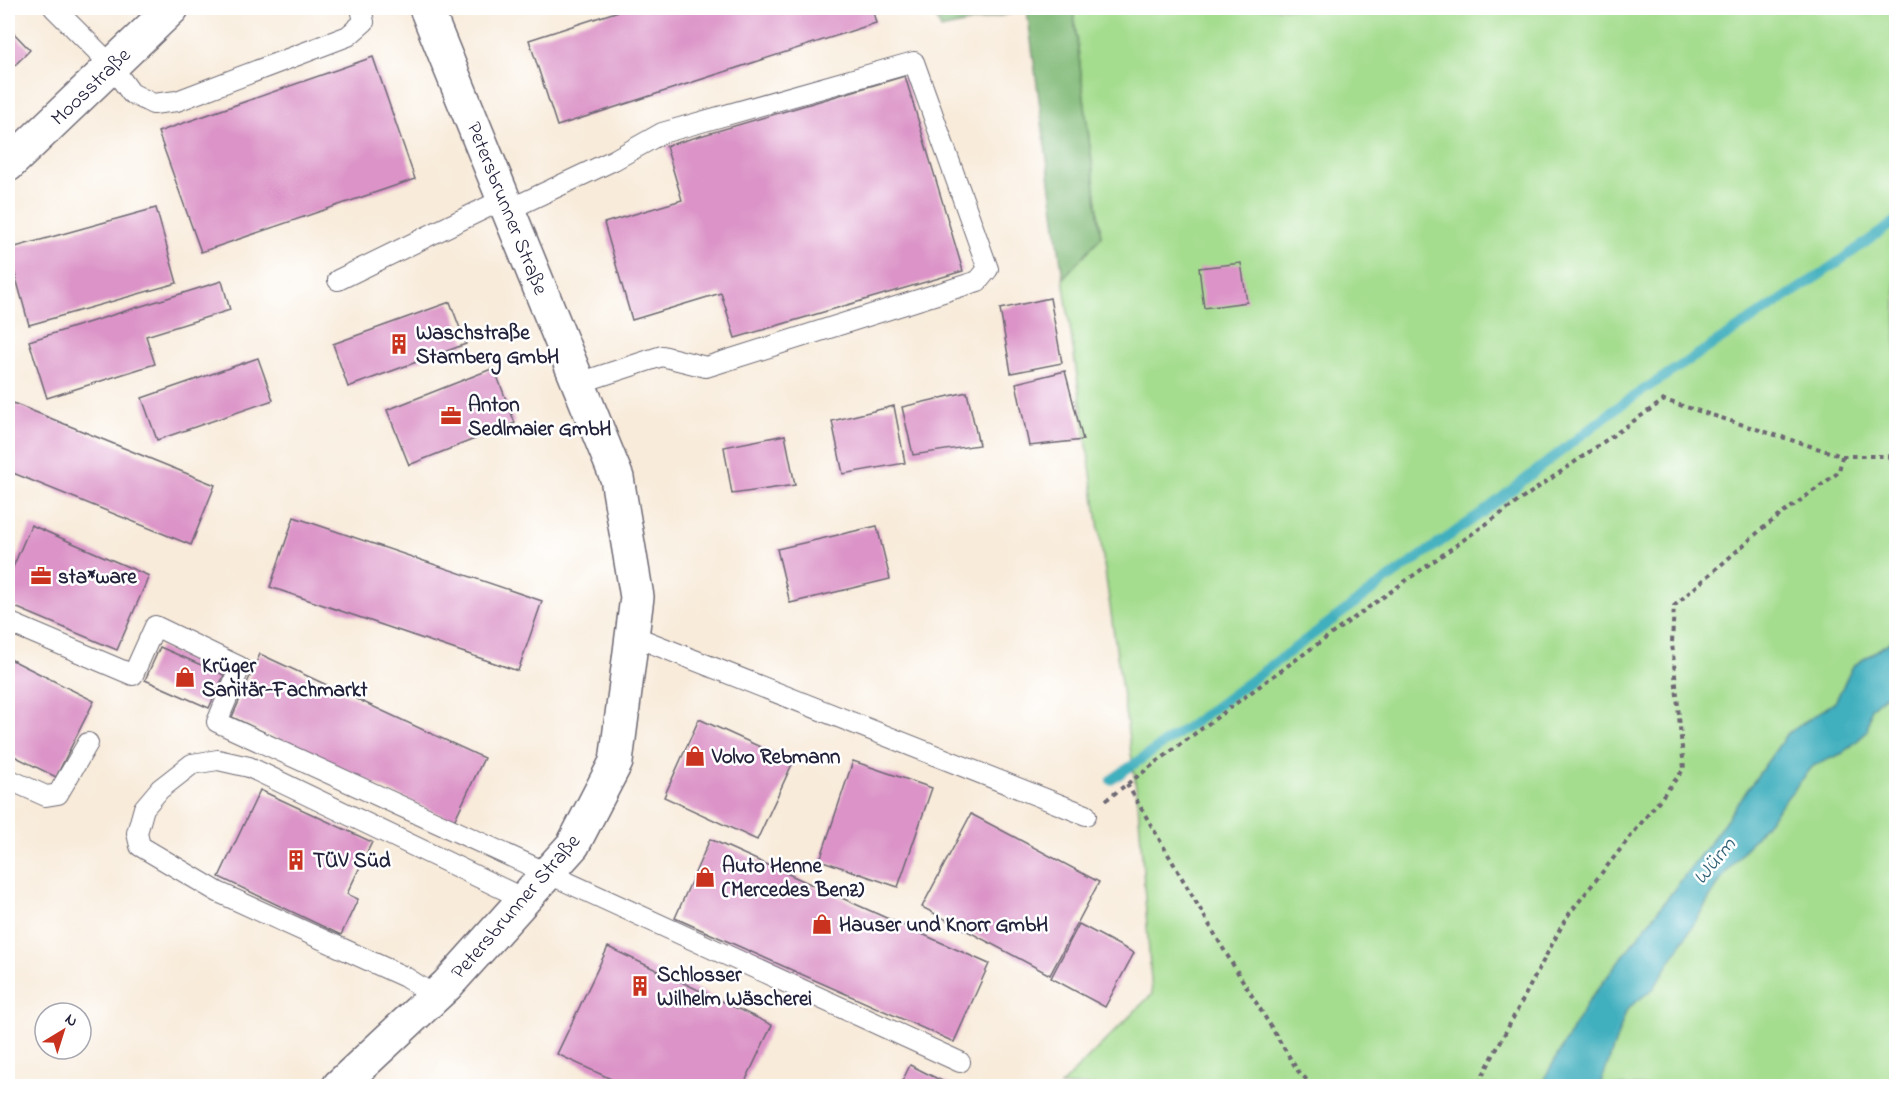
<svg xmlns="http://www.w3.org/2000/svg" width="1904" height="1094" font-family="'Indie Flower',sans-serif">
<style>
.green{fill:#a5dd8f;stroke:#648065;stroke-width:1.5}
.forest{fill:#84bc7a;stroke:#536f5a;stroke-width:1.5}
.water{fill:#41afbe;stroke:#32687c;stroke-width:1.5}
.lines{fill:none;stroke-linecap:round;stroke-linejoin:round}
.stream{stroke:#41afbe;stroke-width:10}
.building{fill:#dc94c8}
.service-casing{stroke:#6d6873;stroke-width:22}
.minor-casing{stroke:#6d6873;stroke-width:36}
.path{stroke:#6d6873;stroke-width:4;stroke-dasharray:4.5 4.5;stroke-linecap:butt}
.service{stroke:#fff;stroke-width:20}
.minor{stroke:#fff;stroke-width:33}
.labels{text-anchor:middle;stroke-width:5;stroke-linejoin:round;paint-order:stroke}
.street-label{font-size:21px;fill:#22223b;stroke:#fff}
.poi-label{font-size:21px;font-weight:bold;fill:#22223b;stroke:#fff;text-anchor:start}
.water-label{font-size:22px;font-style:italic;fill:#306176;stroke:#fff}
</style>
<rect width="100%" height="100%" fill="#fff"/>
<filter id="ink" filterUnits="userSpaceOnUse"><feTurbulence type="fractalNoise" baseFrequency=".0167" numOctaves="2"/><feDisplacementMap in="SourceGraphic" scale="12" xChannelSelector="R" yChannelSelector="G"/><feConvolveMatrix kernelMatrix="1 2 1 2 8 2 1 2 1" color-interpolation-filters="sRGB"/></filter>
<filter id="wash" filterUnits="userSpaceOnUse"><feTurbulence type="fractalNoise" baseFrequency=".008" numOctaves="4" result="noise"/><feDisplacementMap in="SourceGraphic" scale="24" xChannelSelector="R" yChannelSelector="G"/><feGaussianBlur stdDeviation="1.35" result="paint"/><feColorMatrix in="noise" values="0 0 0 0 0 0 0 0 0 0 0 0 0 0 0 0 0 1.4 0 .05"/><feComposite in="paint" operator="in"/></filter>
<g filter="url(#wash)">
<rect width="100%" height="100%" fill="#f8ebda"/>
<path class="green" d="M1073,8H1896V1086H1060L1152,994L1138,802L1063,278L1101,236Z"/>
<path class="forest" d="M932,8H1073L1101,237L1063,278L1027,10L941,29Z"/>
<path class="water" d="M1896,638V685L1871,708L1867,732L1843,753L1813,766L1724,875L1654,988L1627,1009L1600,1086H1540L1588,1002L1711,841L1787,734L1835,702L1853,666Z"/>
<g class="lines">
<path class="stream" d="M1111,780L1199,719L1381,584L1482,513L1619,406L1821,274L1896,221"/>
</g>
<g id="blocks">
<g class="building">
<path d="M628,8H872L876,23L557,126L529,40Z"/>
<path d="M8,27L30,50L8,72Z"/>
<path d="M373,57L415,179L201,252L158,132Z"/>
<path d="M905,76L963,271L735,338L721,293L632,320L604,223L682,200L666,146Z"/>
<path d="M156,208L177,283L29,325L8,249Z"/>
<path d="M1241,263L1247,302L1204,308L1199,268Z"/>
<path d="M222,281L230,310L146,336L155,364L47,398L29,341Z"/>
<path d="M1050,298L1062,363L1011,373L1000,309Z"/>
<path d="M450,302L466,344L348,387L333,344Z"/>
<path d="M258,358L273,400L157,440L142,398Z"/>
<path d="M494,368L515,423L409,465L387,410Z"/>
<path d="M1065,371L1083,440L1029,446L1016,383Z"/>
<path d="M967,392L979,445L913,455L902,407Z"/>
<path d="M8,401L215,485L191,545L8,471Z"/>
<path d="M894,406L905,463L843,474L832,421Z"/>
<path d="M785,435L795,485L732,494L724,447Z"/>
<path d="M294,517L542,601L518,671L270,587Z"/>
<path d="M31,525L149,576L117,650L8,604V579Z"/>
<path d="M877,526L890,579L790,603L777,549Z"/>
<path d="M160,647L224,675L209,708L145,680Z"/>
<path d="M260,654L484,758L454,821L232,717Z"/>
<path d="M8,658L94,701L56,777L8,753Z"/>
<path d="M699,719L793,762L757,840L664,797Z"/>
<path d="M853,761L932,788L898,887L820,860Z"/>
<path d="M260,790L372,842L347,894L358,899L341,935L219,877Z"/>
<path d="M971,814L1099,882L1050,975L922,907Z"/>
<path d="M710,839L989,964L954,1042L675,918Z"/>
<path d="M1079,924L1134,953L1105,1007L1051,978Z"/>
<path d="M608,947L772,1025L743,1086H626L557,1054Z"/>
<path d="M910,1065L952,1086H900Z"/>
</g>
</g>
</g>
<g filter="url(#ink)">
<use href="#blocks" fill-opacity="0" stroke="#6d6873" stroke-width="1.5"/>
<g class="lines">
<g class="service-casing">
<g id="service">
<path d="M54,8L111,65L131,93L153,104L177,101L348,36L364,22L361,8"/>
<path d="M508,210L614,160L662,133L914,62L988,269L978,281L706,367L662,356L579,383"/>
<path d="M338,280L504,199"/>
<path d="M8,622L133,675L155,626L240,667L217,722L960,1062"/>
<path d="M631,635L1086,815"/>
<path d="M8,779L46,796L58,794L88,743"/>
<path d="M435,996L405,977L218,892L140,846L137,833L144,808L160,789L192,764L218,760L249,767L524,899"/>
</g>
</g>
<g class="minor-casing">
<g id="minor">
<path d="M8,165L172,8"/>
<path d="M339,1086L447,985L573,845L616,762L637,597L617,478L426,8"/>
</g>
</g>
<g class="path">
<path d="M1842,456H1888L1896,464"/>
<path d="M1127,784L1224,950L1298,1071L1313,1086"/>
<path d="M1106,800C1289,662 1476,530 1664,400L1842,456L1839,472L1763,528L1674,606L1672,643L1684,769L1566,918L1477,1086"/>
</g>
<use href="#service" class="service"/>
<use href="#minor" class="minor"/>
</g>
</g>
<defs>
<g id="building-bare" transform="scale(1.62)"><path d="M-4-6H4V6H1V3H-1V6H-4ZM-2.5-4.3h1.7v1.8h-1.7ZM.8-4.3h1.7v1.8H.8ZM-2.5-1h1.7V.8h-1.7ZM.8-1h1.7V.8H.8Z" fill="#c8321e" stroke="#fff" stroke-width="2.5" paint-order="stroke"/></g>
<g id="office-bare" transform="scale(1.62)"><path d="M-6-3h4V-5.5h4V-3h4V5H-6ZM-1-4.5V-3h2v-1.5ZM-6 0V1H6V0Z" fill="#c8321e" stroke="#fff" stroke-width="2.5" paint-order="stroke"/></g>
<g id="shop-bare" transform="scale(1.62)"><path d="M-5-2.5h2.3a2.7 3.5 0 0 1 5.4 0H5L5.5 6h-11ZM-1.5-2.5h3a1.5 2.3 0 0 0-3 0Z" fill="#c8321e" stroke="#fff" stroke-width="2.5" paint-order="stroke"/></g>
</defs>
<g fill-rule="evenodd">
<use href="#building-bare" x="399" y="344"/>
<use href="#office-bare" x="451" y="416"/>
<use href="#office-bare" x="41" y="576"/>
<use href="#shop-bare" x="185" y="677"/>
<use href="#shop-bare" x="695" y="756"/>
<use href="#building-bare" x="296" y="860"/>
<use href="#shop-bare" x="705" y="877"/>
<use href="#shop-bare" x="822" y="924"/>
<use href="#building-bare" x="640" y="986"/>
</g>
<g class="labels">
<g class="street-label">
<text transform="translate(90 86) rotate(-44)" y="7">Moosstraße</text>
<text transform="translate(508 208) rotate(68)" y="7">Petersbrunner Straße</text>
<text transform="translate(515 906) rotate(-49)" y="7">Petersbrunner Straße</text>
</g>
<g class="poi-label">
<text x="416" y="339">Waschstraße<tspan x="416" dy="24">Starnberg GmbH</tspan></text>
<text x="468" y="411">Anton<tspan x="468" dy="24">Sedlmaier GmbH</tspan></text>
<text x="58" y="583">sta*ware</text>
<text x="202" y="672">Krüger<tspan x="202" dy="24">Sanitär-Fachmarkt</tspan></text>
<text x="712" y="763">Volvo Rebmann</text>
<text x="313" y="867">TÜV Süd</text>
<text x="722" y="872">Auto Henne<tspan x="722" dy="24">(Mercedes Benz)</tspan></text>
<text x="839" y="931">Hauser und Knorr GmbH</text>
<text x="657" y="981">Schlosser<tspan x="657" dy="24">Wilhelm Wäscherei</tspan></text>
</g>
<g class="water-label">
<text transform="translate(1713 860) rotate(-50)" y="8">Würm</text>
</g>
</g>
<rect width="1904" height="1094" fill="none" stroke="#fff" stroke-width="30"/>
<g transform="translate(63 1031) rotate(38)"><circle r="28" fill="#ffffff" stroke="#a7a7b1" stroke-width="1.5"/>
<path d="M0-4.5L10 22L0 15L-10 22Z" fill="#c8321e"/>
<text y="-9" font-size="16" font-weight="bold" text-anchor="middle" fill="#22223b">N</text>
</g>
</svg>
